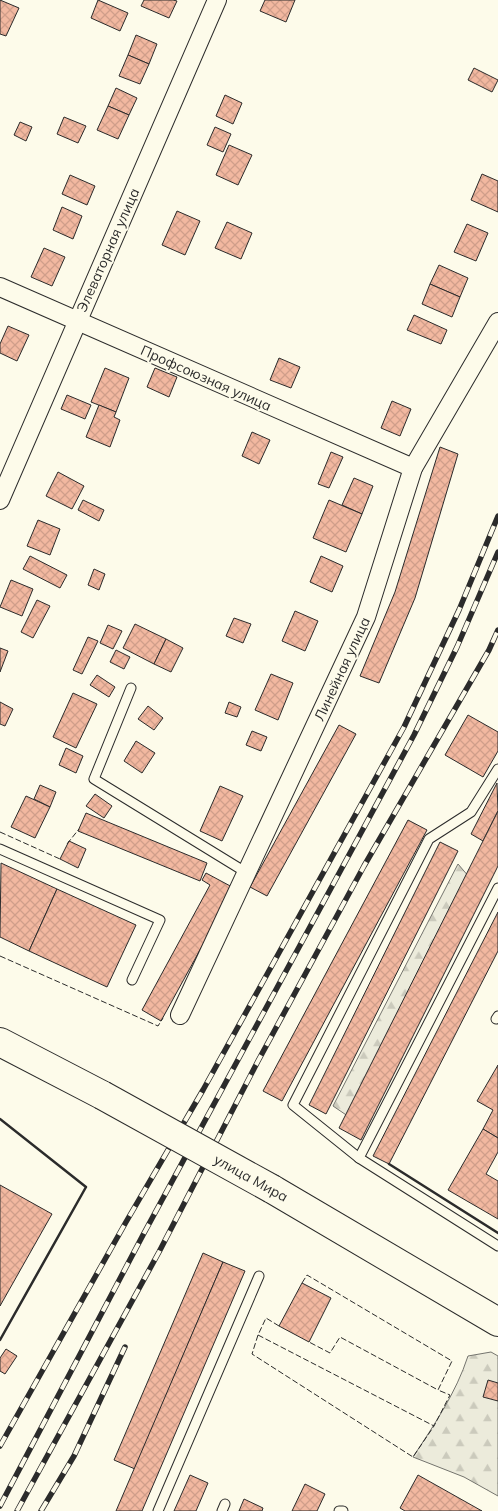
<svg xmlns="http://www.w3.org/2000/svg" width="498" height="1511" font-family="Mulish,sans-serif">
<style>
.forest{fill:url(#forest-firs);stroke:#74746e}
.building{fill:url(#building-cross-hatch);stroke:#2b2b2b}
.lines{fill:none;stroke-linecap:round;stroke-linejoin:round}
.service-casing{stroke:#2b2b2b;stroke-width:11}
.minor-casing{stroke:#2b2b2b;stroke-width:20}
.primary-casing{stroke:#2b2b2b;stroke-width:30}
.service{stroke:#fdfbea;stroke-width:9}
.minor{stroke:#fdfbea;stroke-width:18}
.primary{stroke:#fdfbea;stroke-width:28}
.rail-casing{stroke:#2b2b2b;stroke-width:5.5}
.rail{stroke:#fdfbea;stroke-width:4;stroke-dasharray:11;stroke-linecap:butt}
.primary-bridge-casing{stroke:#2b2b2b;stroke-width:30;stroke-linecap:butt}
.primary-bridge{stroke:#fdfbea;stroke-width:28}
.fence{stroke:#2b2b2b;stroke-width:1;stroke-dasharray:6 2.5;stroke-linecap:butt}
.wall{stroke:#2b2b2b;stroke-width:2.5}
.labels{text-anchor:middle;stroke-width:4;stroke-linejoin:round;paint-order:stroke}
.street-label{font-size:14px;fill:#2b2b2b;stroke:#fdfbea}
</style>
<defs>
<pattern id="forest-firs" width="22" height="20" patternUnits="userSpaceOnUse" patternTransform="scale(1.25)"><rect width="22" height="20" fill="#ecebdb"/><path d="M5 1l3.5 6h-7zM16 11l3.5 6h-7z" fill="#cbcabc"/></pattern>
<pattern id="building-cross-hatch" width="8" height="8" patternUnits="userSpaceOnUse" patternTransform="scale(1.25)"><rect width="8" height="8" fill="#f2b8a0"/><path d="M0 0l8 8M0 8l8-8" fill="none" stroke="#d09e8a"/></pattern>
</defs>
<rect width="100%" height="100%" fill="#fdfbea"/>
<g class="forest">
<path d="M458,864L481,891L361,1125L333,1106Z"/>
<path d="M491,1352L498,1356V1496L464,1477L413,1457C434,1425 456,1393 468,1356Z"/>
</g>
<g class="building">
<path d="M0,0L19,8L6,36L0,34Z"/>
<path d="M98,0L128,13L120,31L91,18Z"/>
<path d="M144,0H173L177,1L169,18L141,6Z"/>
<path d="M265,0H295L286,22L260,11Z"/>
<path d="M136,35L157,44L149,64L128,55Z"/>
<path d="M128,55L149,64L140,84L119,76Z"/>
<path d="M474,68L498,80L492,92L468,80Z"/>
<path d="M116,88L137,98L129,115L108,106Z"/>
<path d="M225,95L242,103L233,124L216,116Z"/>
<path d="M108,106L129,115L118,139L97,130Z"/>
<path d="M64,117L86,126L78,143L57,134Z"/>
<path d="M20,122L32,127L26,141L14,135Z"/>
<path d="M215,127L231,134L223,152L207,145Z"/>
<path d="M229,145L252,155L238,185L216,175Z"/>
<path d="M482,174L498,181V212L471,200Z"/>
<path d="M70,175L95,186L87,205L62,194Z"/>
<path d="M62,207L82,216L73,239L53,230Z"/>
<path d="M177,211L200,221L185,255L162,245Z"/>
<path d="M227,222L252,233L241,259L215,248Z"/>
<path d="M467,224L488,233L476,261L454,252Z"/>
<path d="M44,248L65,257L52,286L31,277Z"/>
<path d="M439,265L468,278L460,297L430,284Z"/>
<path d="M430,284L460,297L452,317L422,304Z"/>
<path d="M414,315L447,330L441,344L407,330Z"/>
<path d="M8,326L29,335L17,361L0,353V344Z"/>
<path d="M279,358L300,367L291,388L270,380Z"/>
<path d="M105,368L129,378L116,412L91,402Z"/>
<path d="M155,368L177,377L169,397L147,387Z"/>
<path d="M67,395L91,405L85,419L61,409Z"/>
<path d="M392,401L411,409L400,436L381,428Z"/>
<path d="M99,405L116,412L114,417L120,420L110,447L86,437Z"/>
<path d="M252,432L270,440L259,464L242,456Z"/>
<path d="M440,447L458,454L415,598L379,683L360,676L395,592Z"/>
<path d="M331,452L343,457L329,488L318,484Z"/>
<path d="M58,472L84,486L72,509L46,496Z"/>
<path d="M354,478L373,486L362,514L342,505Z"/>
<path d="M83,500L104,510L99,521L78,510Z"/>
<path d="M329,500L362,514L346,552L313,538Z"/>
<path d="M38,520L60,529L50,555L27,546Z"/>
<path d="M30,556L67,575L60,588L23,569Z"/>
<path d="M321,556L343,566L332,592L310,582Z"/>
<path d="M94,569L105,574L99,590L88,585Z"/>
<path d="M11,580L33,589L22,616L0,607Z"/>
<path d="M37,600L50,606L33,638L21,632Z"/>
<path d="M295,611L318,621L305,651L282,641Z"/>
<path d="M234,618L251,624L243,643L226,636Z"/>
<path d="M135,624L166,639L154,664L123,648Z"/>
<path d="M108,625L122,631L113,649L100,643Z"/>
<path d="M88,637L98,641L82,674L73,670Z"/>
<path d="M166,639L183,648L171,672L154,664Z"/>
<path d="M0,648L8,651L0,672Z"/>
<path d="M116,650L130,657L124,669L110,662Z"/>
<path d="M271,674L293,683L278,720L255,710Z"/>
<path d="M97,675L115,687L109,697L90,685Z"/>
<path d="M73,693L97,704L76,748L53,737Z"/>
<path d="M0,702L13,709L5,726L0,724Z"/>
<path d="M229,702L241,707L237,717L225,713Z"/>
<path d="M148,706L163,718L154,730L138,719Z"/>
<path d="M468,715L498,732V751L483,777L445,755Z"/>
<path d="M339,725L356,734L267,896L250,887Z"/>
<path d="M252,731L267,737L261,751L246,745Z"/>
<path d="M136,741L155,753L142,773L124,761Z"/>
<path d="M66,748L83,756L76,773L59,765Z"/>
<path d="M497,783L498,811L483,841L471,834Z"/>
<path d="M40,785L56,792L50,807L34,799Z"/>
<path d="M220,786L243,796L222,841L200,831Z"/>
<path d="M95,794L112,806L104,818L86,806Z"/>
<path d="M26,796L50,807L35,838L11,827Z"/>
<path d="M498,811V866L361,1140L339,1128Z"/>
<path d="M86,813L207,863L200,881L78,831Z"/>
<path d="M408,820L427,830L282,1101L263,1091Z"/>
<path d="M69,841L86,849L78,868L60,859Z"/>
<path d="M440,842L458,851L326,1114L309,1105Z"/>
<path d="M1,863L57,889L29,951L0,937Z"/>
<path d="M206,873L234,888L161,1021L142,1010L210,885L202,880Z"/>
<path d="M57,889L136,925L107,987L29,951Z"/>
<path d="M498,912V951L389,1164L373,1156Z"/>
<path d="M498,1065V1138L483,1129L493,1110L477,1101Z"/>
<path d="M483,1129L498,1138V1152L486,1174L498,1181V1219L448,1190Z"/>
<path d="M0,1185L52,1214L0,1306Z"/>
<path d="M203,1253L223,1262L135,1469L114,1460Z"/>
<path d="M223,1262L245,1271L142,1511H116Z"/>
<path d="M302,1283L331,1298L309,1342L279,1326Z"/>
<path d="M6,1349L17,1356L5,1374L0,1371V1358Z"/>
<path d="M488,1380L498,1383V1401L483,1397Z"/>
<path d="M190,1475L208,1483L196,1511H174Z"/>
<path d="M418,1475L482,1511H405L400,1508Z"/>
<path d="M305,1484L325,1494L317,1511H292Z"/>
<path d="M244,1499L263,1508L262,1511H239Z"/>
</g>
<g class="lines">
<g class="service-casing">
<g id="service">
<path d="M131,688L94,779L247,873"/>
<path d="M498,769L471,812L429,839L293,1105L359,1158L498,1246"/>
<path d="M0,849L160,920L132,980"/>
<path d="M496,1019L498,1016"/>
<path d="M359,1158L498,888"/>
<path d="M158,1511L259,1276"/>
<path d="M222,1511L225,1504"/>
<path d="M339,1511H343"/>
</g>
</g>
<g class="minor-casing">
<g id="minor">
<path d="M0,287L413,468"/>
<path d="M0,500L217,0"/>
<path d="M180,1015L366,617L413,468L498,322"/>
</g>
</g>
<g class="primary-casing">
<g id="primary">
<path d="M0,1042L102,1095"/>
<path d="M272,1189L498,1322"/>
</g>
</g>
<use href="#service" class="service"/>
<use href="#minor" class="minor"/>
<use href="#primary" class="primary"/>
<g class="rail-casing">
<g id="rail">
<path d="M0,1446L126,1222L203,1090L404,727L459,610L498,516"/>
<path d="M0,1506L143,1235L414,735L457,647L498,552"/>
<path d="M17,1511L159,1252L258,1061L364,866L489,650L498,630"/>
<path d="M41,1511L74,1456L125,1347"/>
</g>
</g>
<use href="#rail" class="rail"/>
<g class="primary-bridge-casing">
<path id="primary-bridge" d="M102,1095L272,1189"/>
</g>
<use href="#primary-bridge" class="primary-bridge"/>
<g class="fence">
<path d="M0,832L60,859L61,857"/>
<path d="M67,844L79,829"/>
<path d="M0,956L158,1026L163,1018"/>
<path d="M302,1283L307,1275L452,1361L438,1390L340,1337L330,1353L309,1342"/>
<path d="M279,1326L266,1318L258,1335L434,1426L450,1395L438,1390"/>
<path d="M258,1335L252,1354L413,1457L434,1426"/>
</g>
<g class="wall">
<path d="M0,1119L86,1187L0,1340"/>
<path d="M389,1164L498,1233"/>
</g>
</g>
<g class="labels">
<g class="street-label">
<text transform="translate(108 250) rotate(-66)" y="5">Элеваторная улица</text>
<text transform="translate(206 378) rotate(24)" y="5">Профсоюзная улица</text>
<text transform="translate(342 669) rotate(-65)" y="5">Линейная улица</text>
<text transform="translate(251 1178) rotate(29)" y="5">улица Мира</text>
</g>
</g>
</svg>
